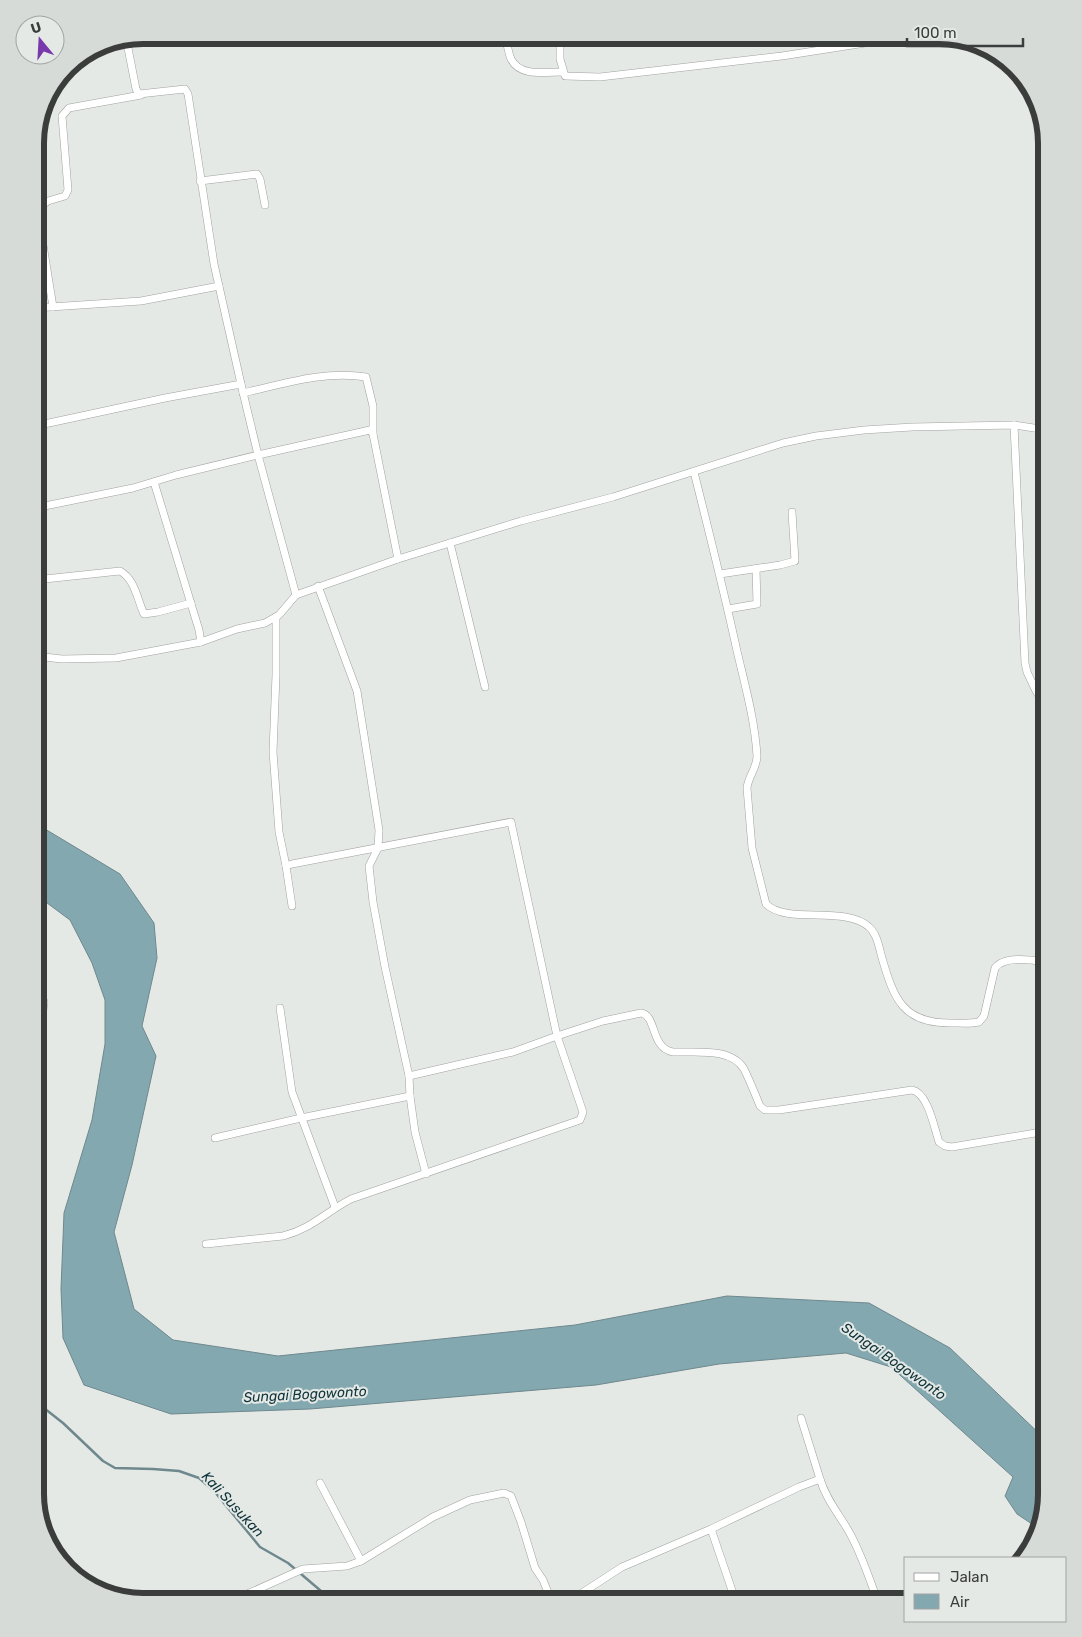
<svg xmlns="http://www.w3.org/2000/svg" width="1082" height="1637" font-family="Rubik,sans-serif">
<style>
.water{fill:#84a8b0;stroke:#6e888d}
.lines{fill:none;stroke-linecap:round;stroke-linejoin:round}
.stream{stroke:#6e888d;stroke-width:2.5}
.street-casing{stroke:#9fa29f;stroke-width:8}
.street{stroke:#fff;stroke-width:7}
.labels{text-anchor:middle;stroke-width:4;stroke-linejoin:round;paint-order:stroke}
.water-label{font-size:14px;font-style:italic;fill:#0e3339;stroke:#e5e9e6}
.rim{fill:none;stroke:#3b3d3c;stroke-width:6}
</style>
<rect width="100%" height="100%" fill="#e5e9e6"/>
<path class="water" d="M35,823L120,874L154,923L157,958L142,1026L156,1056L132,1165L114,1232L134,1309L173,1340L278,1356L575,1325L727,1296L869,1303L950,1348L1047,1441V1494L1038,1528L1017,1514L1005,1496L1013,1477L891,1367L846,1353L719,1364L596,1385L310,1409L171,1414L84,1385L63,1338L61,1289L64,1213L92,1120L105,1044V1000L92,963L70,920L35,894Z"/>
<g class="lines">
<path class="stream" d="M35,1401L63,1423L103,1461L115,1468L153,1469L179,1471L199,1478L214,1491L260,1547L288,1563L334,1602"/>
<g class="street-casing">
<g id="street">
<path d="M505,35C507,43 508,52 511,59C520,77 545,72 562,72"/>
<path d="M560,35V59L565,76L600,77L782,56L878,41L948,36"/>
<path d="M126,38L136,89L139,94L185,89L188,94L214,264L241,384"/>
<path d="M200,181L257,174L260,179L265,205"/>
<path d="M53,307L39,220L40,207L48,201L65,196L68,190L62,116L69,108L141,95"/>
<path d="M35,308L141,301L219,286"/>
<path d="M1043,357H1047"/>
<path d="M243,393C283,384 325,370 366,377L373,406V433"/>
<path d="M1014,425L1025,663L1027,672L1036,691L1047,709L1046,733L1047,817"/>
<path d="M35,426L165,398L241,384L258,455L370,430L373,434L398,559L521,521L613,497L783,443L816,436L864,430L912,427L1014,425L1047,430"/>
<path d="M694,472C709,532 724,591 737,651C745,685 755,721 757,756C757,768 748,777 747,788L752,848L766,904C787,925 845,905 869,927C877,934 879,947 882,958C894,999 903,1024 952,1023C961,1023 970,1024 979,1022L984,1016L995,968C1004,955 1033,960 1047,962"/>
<path d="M154,482L199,630L201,642"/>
<path d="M35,508L133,488L176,475L258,455L296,595L398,559"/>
<path d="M450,543L485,687"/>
<path d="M720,574L780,565L795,561L792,512"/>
<path d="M35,580L120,571C135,579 137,599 144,614L158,612L191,603"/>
<path d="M318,586L357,691L379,830L378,848L369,866L373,902L385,967L409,1076L410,1096L415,1132L426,1174"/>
<path d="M728,609L757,604L756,569"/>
<path d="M276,617V675L273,752L279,832L286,866"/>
<path d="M35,656L62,659L116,658L201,642L237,629L265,623L279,615L296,595"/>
<path d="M292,906L286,866L292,864L511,822L557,1036L513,1052L409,1076"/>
<path d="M1047,923V904"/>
<path d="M280,1008L292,1092L335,1207"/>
<path d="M35,1063H37L44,1002"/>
<path d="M215,1138L301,1118L410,1096"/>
<path d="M206,1244L283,1236C311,1229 326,1212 351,1199L580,1120L583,1112L557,1036L603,1021L641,1013C657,1015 650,1048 673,1052C695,1053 731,1047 744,1069C750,1081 755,1094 760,1106L765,1110H779L912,1090C928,1093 934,1127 939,1142L945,1146L952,1147L1047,1131"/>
<path d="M801,1418L820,1479"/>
<path d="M320,1483L361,1561"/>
<path d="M711,1529L736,1602"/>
<path d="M226,1602L245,1595L303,1569L347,1566L361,1561L433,1517L470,1500L504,1493L511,1496L521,1522L535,1568L543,1580L552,1602"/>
<path d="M568,1602L622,1567L711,1529L799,1487L820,1479C826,1499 838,1513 848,1530C861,1552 869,1578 878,1602"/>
</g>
</g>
<use href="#street" class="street"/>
</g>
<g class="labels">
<g class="water-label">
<text transform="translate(894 1361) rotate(35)" y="5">Sungai Bogowonto</text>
<text transform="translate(305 1394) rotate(-3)" y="5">Sungai Bogowonto</text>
<text transform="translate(233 1504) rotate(47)" y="5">Kali Susukan</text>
</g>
</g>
<path d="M0 0H1082V1637H0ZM143 44H939A99 99 0 0 1 1038 143V1494A99 99 0 0 1 939 1593H143A99 99 0 0 1 44 1494V143A99 99 0 0 1 143 44Z" fill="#d7dbd8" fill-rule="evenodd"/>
<path class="rim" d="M143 44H939A99 99 0 0 1 1038 143V1494A99 99 0 0 1 939 1593H143A99 99 0 0 1 44 1494V143A99 99 0 0 1 143 44Z"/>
<rect x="904" y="1557" width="162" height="65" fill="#e5e9e6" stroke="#a1a4a2"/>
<rect x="914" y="1573" width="25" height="8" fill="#ffffff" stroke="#a1a4a2"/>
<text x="950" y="1582" font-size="15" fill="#3b3d3c">Jalan</text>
<rect x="914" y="1594" width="25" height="15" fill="#84a8b0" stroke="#a1a4a2"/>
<text x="950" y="1607" font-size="15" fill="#3b3d3c">Air</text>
<g transform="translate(40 40) rotate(342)"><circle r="24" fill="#e5e9e6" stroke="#a1a4a2"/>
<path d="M0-4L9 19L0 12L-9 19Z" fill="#7938ac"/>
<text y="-8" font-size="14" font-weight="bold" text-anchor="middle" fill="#3b3d3c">U</text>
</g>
<path d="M907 38v8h116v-8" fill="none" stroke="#3b3d3c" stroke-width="2.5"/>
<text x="914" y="38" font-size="15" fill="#3b3d3c" stroke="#e5e9e6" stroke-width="4" paint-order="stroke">100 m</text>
</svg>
